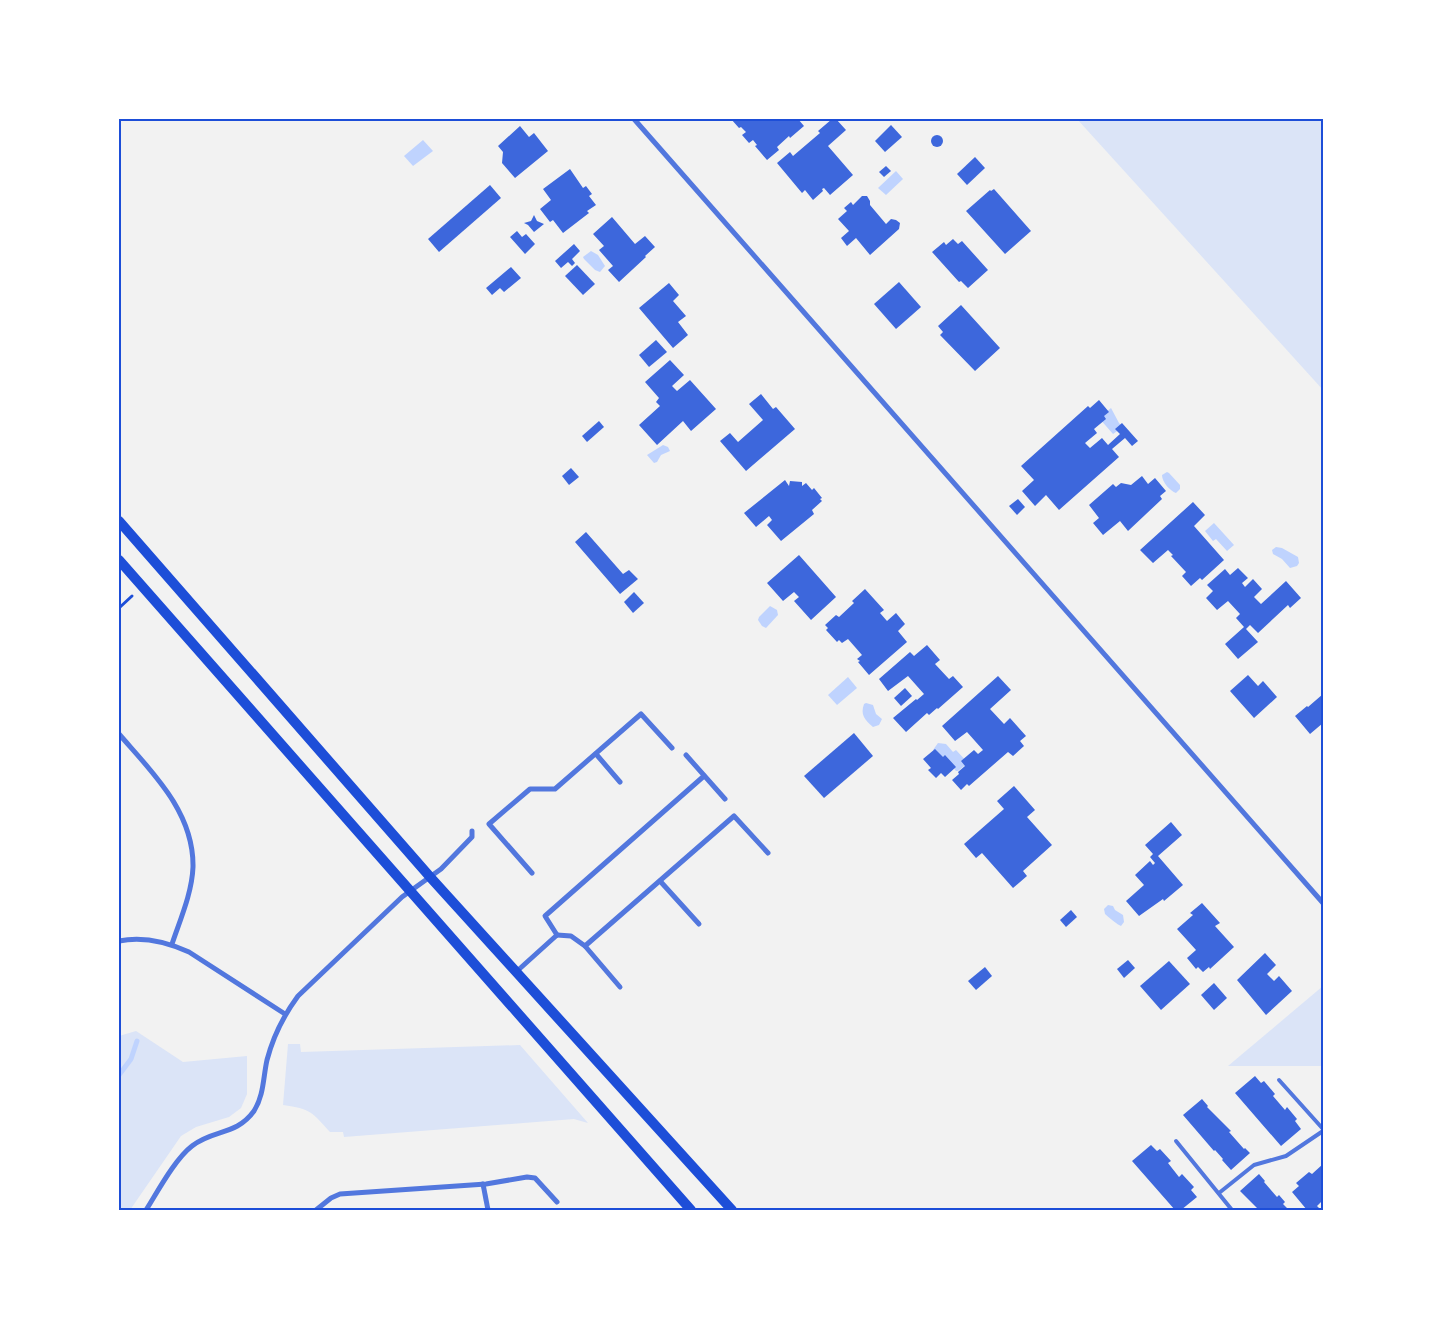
<svg xmlns="http://www.w3.org/2000/svg" width="1442" height="1329" font-family="Cabin,sans-serif">
<style>
.green{fill:#dbe4f7}
.water{fill:#bfd3fe}
.lines{fill:none;stroke-linecap:round;stroke-linejoin:round}
.stream{stroke:#bfd3fe;stroke-width:5}
.building{fill:#3d67dc}
.path{stroke:#1d4ed8;stroke-width:3}
.service{stroke:#5277de;stroke-width:4}
.minor{stroke:#5277de;stroke-width:5}
.secondary{stroke:#1d4ed8;stroke-width:10}
.neatline{fill:none;stroke:#1d4ed8;stroke-width:2}
</style>
<rect width="100%" height="100%" fill="#f2f2f2"/>
<g class="green">
<path d="M1077,119H1323V390Z"/>
<path d="M1323,986V1066H1228Z"/>
<path d="M136,1031L183,1062L247,1056V1094L241,1108L229,1117L196,1127L181,1136L130,1210H119V1036Z"/>
<path d="M288,1044H300L301,1052L520,1045L588,1123L574,1119L344,1137L343,1132H330C312,1112 311,1109 283,1105Z"/>
</g>
<g class="water">
<path d="M423,140L433,151L413,166L404,156Z"/>
<path d="M896,171L903,179L886,195L878,188Z"/>
<path d="M591,251L598,255L605,266L600,272L595,270L584,259L583,257Z"/>
<path d="M1111,408L1119,423L1123,427L1113,434L1099,418Z"/>
<path d="M663,445L668,447L670,451L661,455L657,462L654,463L647,455Z"/>
<path d="M1167,472L1169,473L1180,485V489L1176,493C1170,491 1162,482 1162,475Z"/>
<path d="M1214,523L1234,545L1227,551L1216,539L1213,541L1205,531Z"/>
<path d="M1276,547L1282,548L1298,557L1299,563L1297,566L1290,568L1282,559L1273,554L1272,550Z"/>
<path d="M770,606L777,610L778,615L766,628L762,626L758,620L759,617Z"/>
<path d="M848,677L857,688L837,705L828,695Z"/>
<path d="M866,703L873,705L876,714L882,719L879,725L873,727C865,720 860,715 864,704Z"/>
<path d="M938,743L946,744L953,752L956,750L968,763L958,771H956L946,759L942,761L933,750Z"/>
<path d="M1108,905L1113,906L1115,910L1123,915L1124,922L1121,926C1118,925 1108,917 1105,914L1104,909Z"/>
</g>
<g class="lines">
<path class="stream" d="M119,1075L131,1059L137,1041"/>
</g>
<g class="building">
<path d="M731,119H798L804,126L790,138L789,136L777,147L779,150L767,160L755,146L757,145L753,140L749,143L742,135L746,132L741,127L739,128Z"/>
<path d="M832,119H836L846,130L828,146L853,175L830,195L824,188L822,189L823,191L813,200L805,190L802,193L777,163L790,152L793,156L820,133L818,131Z"/>
<path d="M891,125L902,137L885,152L875,141Z"/>
<path d="M520,126L529,137L534,133L548,151L515,178L502,163L503,152L498,146Z"/>
<circle cx="937" cy="141" r="6"/>
<path d="M975,157L985,168L967,185L957,174Z"/>
<path d="M886,166L891,171L884,177L879,172Z"/>
<path d="M570,169L583,188L586,186L592,194L589,196L596,205L587,211L589,213L563,233L553,220L550,222L540,209L551,200L543,189Z"/>
<path d="M490,185L501,198L439,252L428,239Z"/>
<path d="M994,189L1031,231L1005,254L966,211L990,190L991,191Z"/>
<path d="M862,196H867L870,201V205L886,224L891,219L896,220L900,223L899,229L870,255L856,238L847,246L841,238L849,231L838,219L847,211L844,208L851,202L853,205Z"/>
<path d="M534,215L537,221L544,224L534,232L528,225L524,223L531,221Z"/>
<path d="M612,217L635,244L645,236L655,247L645,256L646,257L619,282L608,270L613,266L599,250L604,246L593,234Z"/>
<path d="M517,231L522,237L526,234L535,244L525,254L510,237Z"/>
<path d="M953,239L958,244L962,241L988,270L968,288L961,281L959,282L932,252L944,242L946,245Z"/>
<path d="M574,244L580,251L572,259L575,263L572,266L568,262L561,268L555,261Z"/>
<path d="M577,265L595,284L583,295L565,276Z"/>
<path d="M511,267L521,278L504,292L500,288L492,295L486,288Z"/>
<path d="M899,282L921,307L896,329L874,304Z"/>
<path d="M669,283L679,295L673,301L686,316L678,322L688,335L673,348L639,308Z"/>
<path d="M961,305L1000,348L975,371L940,335L943,332L938,326Z"/>
<path d="M656,340L667,352L649,367L639,355Z"/>
<path d="M670,360L684,375L672,386L677,391L690,380L716,409L691,431L683,421L657,445L639,425L660,406L656,402L659,398L645,382Z"/>
<path d="M761,394L773,409L776,407L795,429L746,471L720,441L730,433L738,442L763,420L749,404Z"/>
<path d="M1099,400L1109,412L1104,416L1106,419L1094,429L1097,433L1085,443L1090,448L1102,438L1108,445L1120,434L1115,429L1122,423L1138,441L1132,446L1125,438L1112,449L1119,457L1059,510L1046,495L1035,506L1022,491L1034,480L1021,466L1088,406L1090,408Z"/>
<path d="M599,421L604,427L587,442L582,436Z"/>
<path d="M571,468L579,477L569,485L562,476Z"/>
<path d="M1142,476L1148,484L1155,478L1166,491L1160,496L1162,499L1128,531L1120,521L1103,535L1093,523L1099,518L1089,505L1113,484L1116,487L1121,483L1131,485Z"/>
<path d="M785,480L789,486L790,481L802,482V486L806,483L812,490L814,488L822,498L820,499L822,501L812,510L814,514L781,541L767,525L772,520L769,516L756,527L744,513Z"/>
<path d="M1018,499L1025,507L1017,515L1009,506Z"/>
<path d="M1193,502L1205,515L1194,526L1224,560L1202,580L1200,578L1191,586L1182,576L1186,572L1171,556L1173,555L1168,550L1153,563L1140,550Z"/>
<path d="M586,532L623,574L629,570L638,579L620,594L575,542Z"/>
<path d="M799,555L836,597L811,620L794,601L799,597L794,592L783,601L767,583Z"/>
<path d="M1238,568L1248,578L1242,583L1245,587L1253,579L1262,589L1254,597L1261,604L1286,581L1301,598L1290,608L1288,605L1258,633L1250,625L1246,629L1258,642L1238,659L1225,644L1244,627L1236,618L1240,614L1228,601L1217,610L1206,598L1213,591L1207,585L1225,569L1230,575Z"/>
<path d="M865,589L884,610L880,613L887,621L896,613L905,624L898,631L907,642L869,675L858,662L860,661L857,659L862,655L848,639L842,643L839,640L837,642L826,630L828,628L825,625L836,615L839,617L854,603L852,601Z"/>
<path d="M634,592L644,603L633,613L624,602Z"/>
<path d="M927,645L940,660L935,664L949,679L953,676L963,687L938,709L937,708L929,715L927,713L906,732L893,718L916,699L917,700L924,694L908,676L888,691L879,679L910,652L914,656Z"/>
<path d="M1248,675L1258,686L1263,681L1277,697L1254,718L1230,691Z"/>
<path d="M998,676L1011,690L990,709L1004,724L1010,718L1026,736L1020,741L1024,746L1013,756L1008,752L969,786L967,784L961,790L952,780L959,774L958,772L965,766L961,761L974,750L978,754L983,750L967,732L955,741L942,726Z"/>
<path d="M905,688L912,696L901,706L894,698Z"/>
<path d="M1323,694V718L1321,720L1323,723L1310,734L1295,716L1307,706L1308,707Z"/>
<path d="M854,733L873,756L824,798L804,776Z"/>
<path d="M935,749L943,757L945,755L956,767L945,777L941,773L936,778L928,770L931,768L923,759Z"/>
<path d="M1014,786L1035,810L1027,817L1052,845L1023,871L1027,876L1013,888L982,853L976,858L964,844L1004,809L997,801Z"/>
<path d="M1171,822L1182,835L1158,856L1183,885L1164,901L1163,899L1139,916L1126,901L1144,885L1135,875L1150,861L1153,865L1155,863L1150,857L1153,854L1145,845Z"/>
<path d="M1202,903L1220,923L1215,926L1234,947L1210,969L1209,967L1203,972L1198,967L1196,969L1187,958L1196,950L1177,929L1193,915L1190,913Z"/>
<path d="M1071,910L1077,917L1066,927L1060,920Z"/>
<path d="M1265,953L1276,965L1267,974L1274,981L1279,976L1292,991L1266,1015L1237,980Z"/>
<path d="M1128,960L1135,968L1124,978L1117,969Z"/>
<path d="M1169,961L1190,984L1161,1010L1140,986Z"/>
<path d="M985,967L992,976L976,990L968,981Z"/>
<path d="M1214,983L1227,998L1214,1010L1201,995Z"/>
<path d="M1255,1076L1261,1083L1264,1081L1275,1094L1273,1096L1285,1110L1287,1107L1297,1119L1295,1121L1301,1129L1281,1146L1235,1093Z"/>
<path d="M1202,1099L1208,1106L1207,1107L1231,1131L1229,1132L1244,1149L1245,1148L1250,1153L1231,1170L1222,1160L1223,1159L1215,1150L1214,1151L1183,1115Z"/>
<path d="M1151,1145L1157,1151L1160,1149L1171,1161L1168,1163L1179,1177L1182,1174L1194,1187L1191,1190L1197,1197L1181,1210H1175L1132,1161Z"/>
<path d="M1323,1164V1200L1317,1206L1319,1208L1317,1210H1307L1292,1192L1299,1186L1296,1183L1309,1172L1312,1174Z"/>
<path d="M1259,1174L1265,1181L1264,1182L1277,1197L1279,1195L1285,1202L1283,1204L1289,1210H1256L1258,1209L1240,1191Z"/>
</g>
<g class="lines">
<path class="path" d="M119,608L132,596"/>
<g class="service">
<path d="M1279,1080L1323,1129"/>
<path d="M1176,1141L1232,1210"/>
<path d="M1219,1193L1254,1165L1286,1156L1323,1131"/>
</g>
<g class="minor">
<path d="M634,119L1323,903"/>
<path d="M119,734C152,772 194,812 193,867C192,893 180,920 172,944"/>
<path d="M596,754L620,782"/>
<path d="M686,755L725,799"/>
<path d="M532,873L489,824L530,789H555L641,714L672,748"/>
<path d="M660,881L699,924"/>
<path d="M557,935L571,936L585,946L734,816L768,853"/>
<path d="M557,935L545,916L704,776"/>
<path d="M119,941C143,936 167,942 189,952L285,1014"/>
<path d="M585,946L620,987"/>
<path d="M516,972L557,935"/>
<path d="M483,1184L488,1210"/>
<path d="M146,1210C158,1191 175,1159 192,1146C213,1129 236,1136 254,1111C264,1095 263,1078 267,1060C273,1037 284,1015 298,996L402,897L441,869L472,837V831"/>
<path d="M316,1210L331,1198L340,1194L486,1184L527,1177L535,1178L557,1202"/>
</g>
<g class="secondary">
<path d="M119,521L431,878L732,1210"/>
<path d="M119,560L691,1210"/>
</g>
</g>
<rect width="1442" height="1329" fill="none" stroke="#ffffff" stroke-width="240"/>
<rect x="120" y="120" width="1202" height="1089" class="neatline"/>
</svg>
